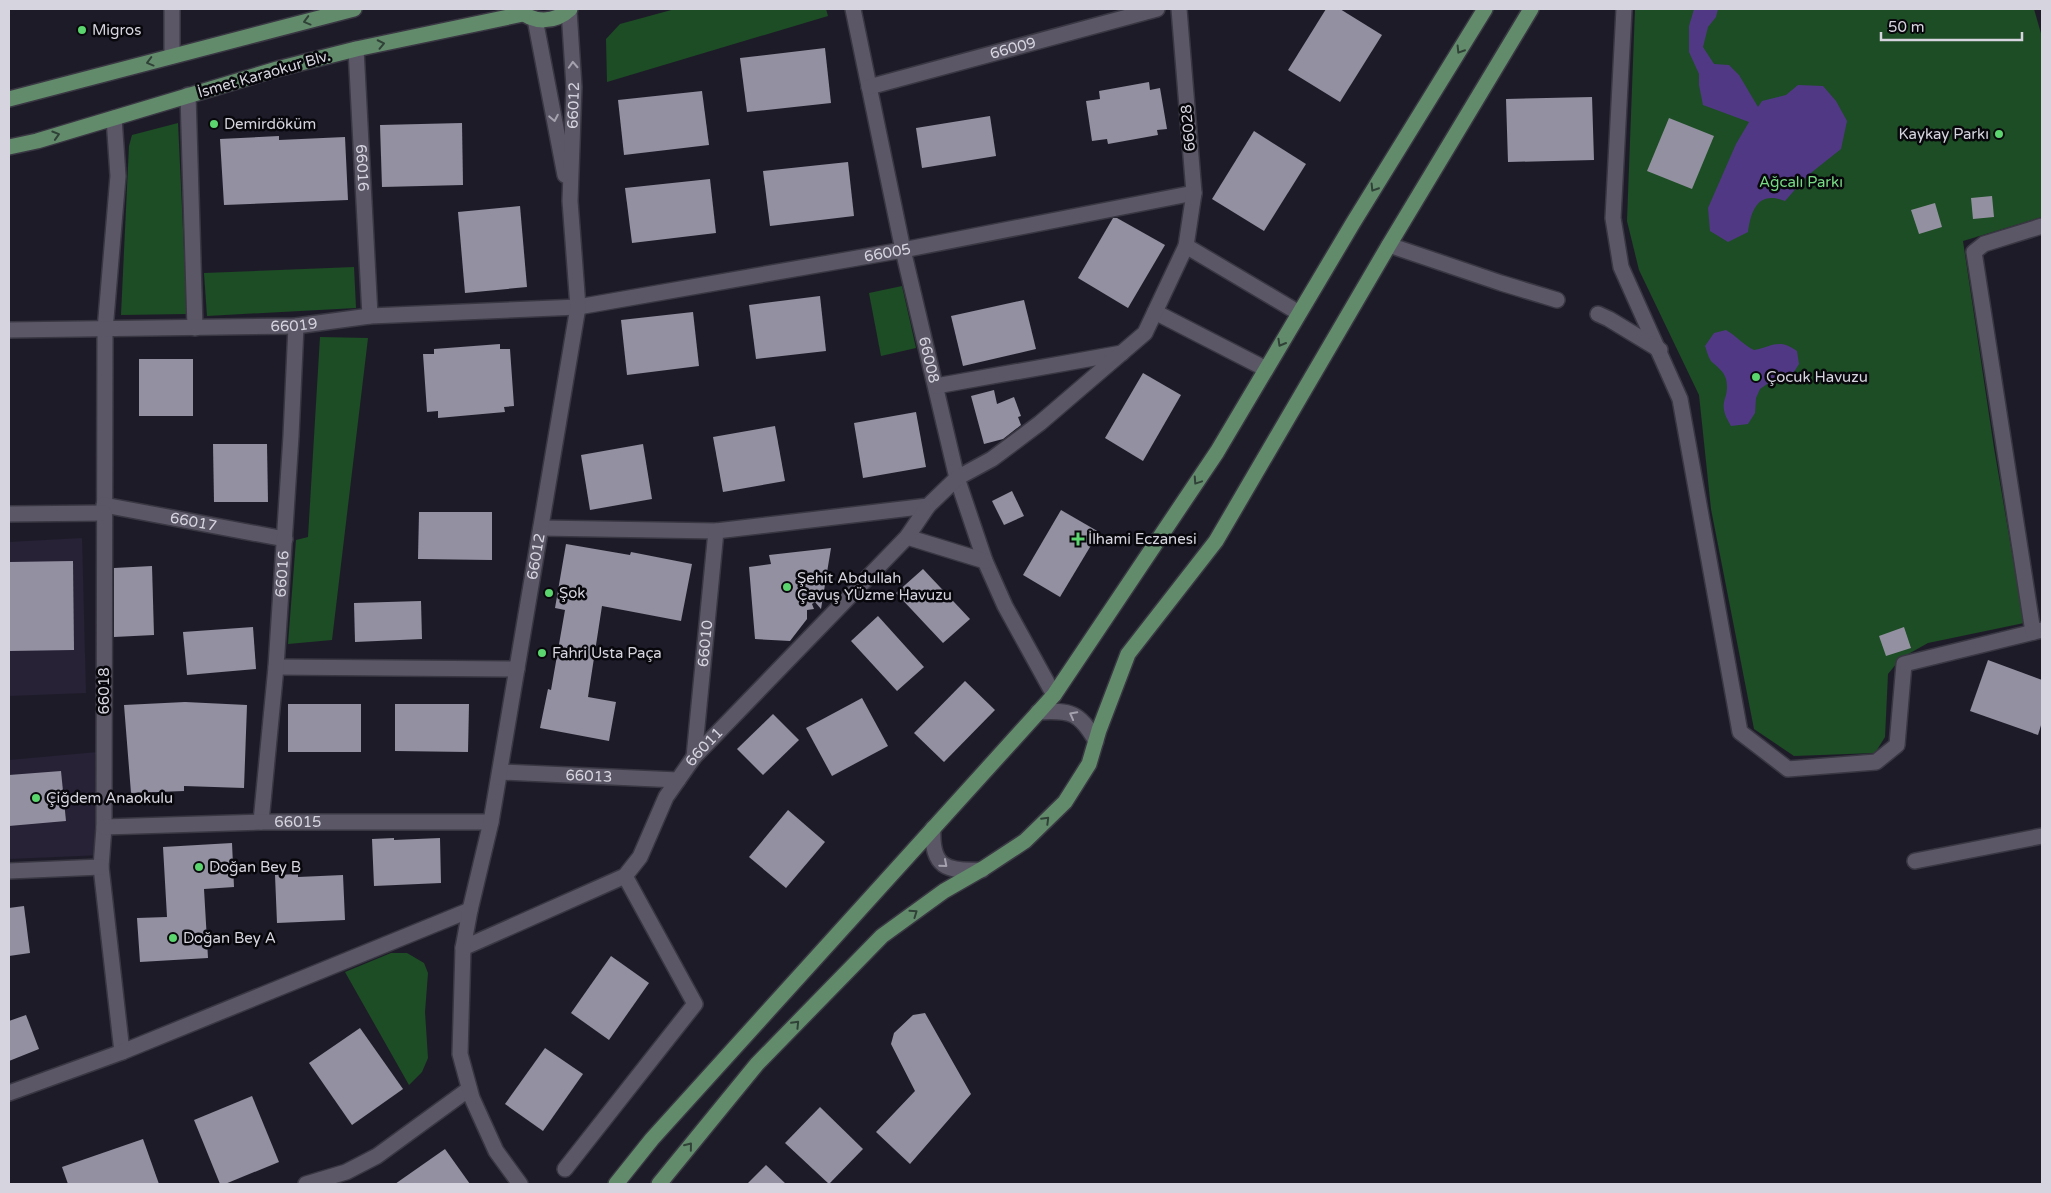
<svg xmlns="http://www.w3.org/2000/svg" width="2051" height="1193" font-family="'Varela Round',sans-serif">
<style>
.built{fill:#272236}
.green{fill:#1d4d24}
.water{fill:#513885}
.building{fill:#9390a1}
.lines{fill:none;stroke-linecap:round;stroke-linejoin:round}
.minor-casing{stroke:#393742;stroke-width:18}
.major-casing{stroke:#393742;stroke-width:18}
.minor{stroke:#5b5767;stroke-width:15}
.major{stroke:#628b6b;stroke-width:15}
.oneway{stroke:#304237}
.oneway2{stroke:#a5a2ae}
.poi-dot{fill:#5bd56e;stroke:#08070c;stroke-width:2}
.labels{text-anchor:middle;stroke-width:5;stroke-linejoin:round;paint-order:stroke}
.poi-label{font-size:15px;fill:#d6d4de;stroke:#08070c;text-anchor:start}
.street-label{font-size:15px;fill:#d6d4de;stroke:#08070c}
.park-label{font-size:15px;fill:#76db82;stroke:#08070c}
</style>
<rect width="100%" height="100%" fill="#1e1b29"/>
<g class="built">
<path d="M82,538L86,693L9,696V542Z"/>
<path d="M98,752L102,855L9,859V760Z"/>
</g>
<g class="green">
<path d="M675,9H826L828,16L607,82L606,39L620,24Z"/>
<path d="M1635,9H2034L2042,37V217L1963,241L1994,448L2024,623L1928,643L1901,658L1888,674L1885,737L1875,753L1794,756L1754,729L1711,509L1699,395L1639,270L1627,221Z"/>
<path d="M178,123L187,314L121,315L129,146L132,135Z"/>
<path d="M354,267L356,308L207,316L204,273Z"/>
<path d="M902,286L916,348L881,356L869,293Z"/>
<path d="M320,337L368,338L332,640L288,644L296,540L308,537Z"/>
<path d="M391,953H407L424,963L428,973L425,1012L428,1058L422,1072L409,1085L345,972Z"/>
</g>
<g class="water">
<path d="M1694,9H1718L1716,17L1708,27L1703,47L1714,64L1729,65L1739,75L1758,107L1762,101L1786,95L1798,85L1823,86L1836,101L1847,121L1841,149L1807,176L1785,201C1758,190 1751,210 1748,232L1728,242L1710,231L1708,208L1736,144L1749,122L1703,105L1699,85V74L1689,52V26Z"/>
<path d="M1726,330C1737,336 1743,345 1754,350C1773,346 1779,338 1797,351L1799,364L1792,375L1770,382L1760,389L1756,398L1755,413L1748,424L1731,426C1715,400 1731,401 1726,379C1724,371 1716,366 1711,361C1708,357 1707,351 1705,346L1714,333Z"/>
</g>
<g class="building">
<path d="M1326,9H1340L1382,35L1340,102L1288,70Z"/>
<path d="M825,48L831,103L747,112L740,58Z"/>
<path d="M1149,82L1150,90L1160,88L1167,129L1157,130L1158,135L1108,144L1107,139L1092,141L1086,101L1100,99L1099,91Z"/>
<path d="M702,91L709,145L624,155L618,100Z"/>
<path d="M1592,97L1594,160L1508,162L1506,99Z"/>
<path d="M990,116L996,156L922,168L916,128Z"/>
<path d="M1669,118L1714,136L1692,189L1647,171Z"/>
<path d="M462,123L463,185L382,187L380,125Z"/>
<path d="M1254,131L1306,164L1264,231L1212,199Z"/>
<path d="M279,136V140L345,137L348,200L224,205L220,139Z"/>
<path d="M848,162L854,216L770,226L763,171Z"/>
<path d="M710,179L716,233L632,243L625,188Z"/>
<path d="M1992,196L1994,217L1973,219L1971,198Z"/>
<path d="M1935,203L1942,227L1919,234L1911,210Z"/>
<path d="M520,206L527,287L465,293L458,212Z"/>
<path d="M1113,218H1117L1165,245L1128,308L1078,278Z"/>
<path d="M820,296L826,351L756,359L749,305Z"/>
<path d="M1024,300L1036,349L963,366L951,316Z"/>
<path d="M693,312L699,366L627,375L621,320Z"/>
<path d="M500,344V349H510L514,406L504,407L505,412L438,418V411L427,412L423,354H434V349Z"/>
<rect x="139" y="359" width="54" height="57"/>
<path d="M1143,373L1181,395L1143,461L1105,438Z"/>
<path d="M994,390L997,404L1014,397L1021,416L1018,417L1021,425L1003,439L984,444L971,396Z"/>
<path d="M916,412L926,467L863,478L854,423Z"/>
<path d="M775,426L785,481L723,492L713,437Z"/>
<path d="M213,444H267L268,502H214Z"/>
<path d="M643,444L652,499L590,510L581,455Z"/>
<path d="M1012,491L1024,516L1004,525L992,501Z"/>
<path d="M1061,510L1099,532L1060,597L1023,575Z"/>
<path d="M419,512H492V560L418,559Z"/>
<path d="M566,544L630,555L631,552L692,564L681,621L602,606L588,697L616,702L609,741L540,728L548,689L551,690L565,610L555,608Z"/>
<path d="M831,548L821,609L815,602L812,604L814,609L807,610V619L790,641L755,639L749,567L771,564L769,555Z"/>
<path d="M73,561L74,650L9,651V562Z"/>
<path d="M152,566L154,635L114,637V568Z"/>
<path d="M923,569L970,619L943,643L896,593Z"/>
<path d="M421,601L422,639L355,642L354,603Z"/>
<path d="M878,616L924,667L897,691L851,641Z"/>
<path d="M253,627L256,669L187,675L183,632Z"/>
<path d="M1904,627L1911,648L1886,656L1879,636Z"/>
<path d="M1988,660L2042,680V722L2038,735L1970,711Z"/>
<path d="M965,681L995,710L944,762L914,733Z"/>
<path d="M862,698L888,746L832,776L806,728Z"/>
<path d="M185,702L247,705L244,788L184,786V791L131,793L124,705Z"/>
<rect x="288" y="704" width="73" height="48"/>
<path d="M395,704H469L468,752L395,751Z"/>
<path d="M773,714L799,740L763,775L737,749Z"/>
<path d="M61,771L66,821L9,826V775Z"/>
<path d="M788,810L825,842L786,888L749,857Z"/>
<path d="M394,838V840L440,838L441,883L374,886L372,839Z"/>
<path d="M232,843L234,887L204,889L208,958L140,962L137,918L167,917L163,847Z"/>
<path d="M298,874V877L343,875L345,920L277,923L275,875Z"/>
<path d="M24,906L30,953L9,956V908Z"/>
<path d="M611,956L649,983L609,1040L571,1013Z"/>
<path d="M925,1013L971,1094L910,1164L876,1132L915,1091L891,1044L894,1033L913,1015Z"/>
<path d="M26,1015L39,1049L9,1061V1021Z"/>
<path d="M360,1028L403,1089L352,1125L309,1063Z"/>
<path d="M545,1048L583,1074L543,1131L505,1104Z"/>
<path d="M252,1096L279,1162L225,1184H220L194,1120Z"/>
<path d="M820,1107L863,1149L829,1184L785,1143Z"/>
<path d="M143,1139L159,1184H68L62,1167Z"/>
<path d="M445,1149L470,1184H395Z"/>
<path d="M766,1165L786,1184H747Z"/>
</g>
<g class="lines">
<g class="minor-casing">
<g id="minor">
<path d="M172,9V56"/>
<path id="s1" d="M853,9L903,250L957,478L985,561L1005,606L1054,695"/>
<path d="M1624,9L1613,218L1621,267L1680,399L1740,732L1788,769L1876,762L1897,745L1904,664L2042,630"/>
<path d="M535,19L565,175"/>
<path id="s2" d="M356,49L370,316"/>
<path id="s3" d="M869,87L1157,9"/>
<path d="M188,95L195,328"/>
<path d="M114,118L118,176L105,330L104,827L101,867L122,1052"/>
<path d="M1389,245L1501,283L1557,300"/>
<path d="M1186,246L1299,313"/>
<path d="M1155,312L1266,369"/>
<path d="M1598,314L1609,319L1660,350"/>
<path id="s4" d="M9,330L296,326L370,316L578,307L903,250L1194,193"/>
<path d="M936,386L1122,353"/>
<path id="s5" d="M104,505L285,539"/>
<path d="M9,514L104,513"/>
<path d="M541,528L716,531L928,506L957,478L992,459L1040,423L1145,333L1186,246L1194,193L1179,9"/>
<path d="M907,537L985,561"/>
<path d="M2033,632L1974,252L1984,244L2042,226"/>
<path d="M276,667L517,669"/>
<path d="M1038,712C1071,710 1079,712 1096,741"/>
<path id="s6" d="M694,757L716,531"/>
<path id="s7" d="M500,772L678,780"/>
<path id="s8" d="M261,822L276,667L291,436L296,326"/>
<path id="s9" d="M104,827L261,822H491"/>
<path d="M933,828C931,867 946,872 982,870"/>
<path d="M1915,861L2042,836"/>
<path d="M9,871L101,867"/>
<path id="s10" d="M463,948L625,876L640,857L666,797L694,757L907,537L928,506"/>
<path d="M9,1093L122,1052L470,910"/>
<path d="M565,1169L695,1004L625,876"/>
<path d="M306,1184L346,1172L377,1156L469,1089"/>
<path id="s11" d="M520,1184L496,1151L472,1098L460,1054L463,948L470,910L491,822L578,307L570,201L574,87L569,10"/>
</g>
</g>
<g class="major-casing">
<g id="major">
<path d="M518,9C533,24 555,23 570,9"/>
<path d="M9,99L354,9"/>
<path d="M9,147L37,141L277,69L356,49L523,14"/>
<path d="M616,1184L652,1139L1054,695L1217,452L1353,223L1485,9"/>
<path d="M659,1184L757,1064L882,936L944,891L984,868L1025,841L1065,802L1089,764L1099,730L1128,654L1216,541L1389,245L1531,9"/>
</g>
</g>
<use href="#minor" class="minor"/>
<use href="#major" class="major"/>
</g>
<defs><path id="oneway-chevron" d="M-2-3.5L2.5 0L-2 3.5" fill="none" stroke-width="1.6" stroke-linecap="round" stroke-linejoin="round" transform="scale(1.25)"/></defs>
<g class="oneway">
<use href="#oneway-chevron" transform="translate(307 21) rotate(165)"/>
<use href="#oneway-chevron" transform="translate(381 44) rotate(-12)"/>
<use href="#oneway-chevron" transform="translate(1460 50) rotate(122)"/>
<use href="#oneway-chevron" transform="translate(150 62) rotate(165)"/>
<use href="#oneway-chevron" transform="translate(56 135) rotate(-17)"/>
<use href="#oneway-chevron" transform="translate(1374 188) rotate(122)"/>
<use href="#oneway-chevron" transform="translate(1281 343) rotate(120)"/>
<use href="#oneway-chevron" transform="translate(1197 481) rotate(124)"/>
<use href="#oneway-chevron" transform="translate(1046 820) rotate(-45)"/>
<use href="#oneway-chevron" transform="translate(914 913) rotate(-35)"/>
<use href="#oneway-chevron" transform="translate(796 1024) rotate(-46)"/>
<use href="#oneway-chevron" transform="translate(689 1146) rotate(-51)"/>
</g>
<g class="oneway2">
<use href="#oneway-chevron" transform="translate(573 65) rotate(-93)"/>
<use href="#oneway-chevron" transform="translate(554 118) rotate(79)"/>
<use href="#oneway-chevron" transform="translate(1073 715) rotate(-152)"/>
<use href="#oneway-chevron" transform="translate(944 864) rotate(41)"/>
</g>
<g class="poi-dot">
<circle cx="82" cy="30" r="5"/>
<circle cx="214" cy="124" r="5"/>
<circle cx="1999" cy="134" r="5"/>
<circle cx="1756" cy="377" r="5"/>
<path d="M1075.5 531.5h5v5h5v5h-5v5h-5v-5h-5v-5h5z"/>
<circle cx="787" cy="587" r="5"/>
<circle cx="549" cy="593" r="5"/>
<circle cx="542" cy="653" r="5"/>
<circle cx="36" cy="798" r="5"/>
<circle cx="199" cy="867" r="5"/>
<circle cx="173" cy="938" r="5"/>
</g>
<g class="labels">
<g class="poi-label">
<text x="92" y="35">Migros</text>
<text x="224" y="129">Demirdöküm</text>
<text x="1989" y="139" text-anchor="end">Kaykay Parkı</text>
<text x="1766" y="382">Çocuk Havuzu</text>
<text x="1088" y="544">İlhami Eczanesi</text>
<text x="797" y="583">Şehit Abdullah<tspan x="797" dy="17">Çavuş YÜzme Havuzu</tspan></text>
<text x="559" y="598">Şok</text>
<text x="552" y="658">Fahri Usta Paça</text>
<text x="46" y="803">Çiğdem Anaokulu</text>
<text x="209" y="872">Doğan Bey B</text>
<text x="183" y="943">Doğan Bey A</text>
</g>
<g class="street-label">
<text dy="5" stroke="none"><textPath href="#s3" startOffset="149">66009</textPath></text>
<text transform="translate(264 74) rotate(-16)" y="5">İsmet Karaokur Blv.</text>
<text dy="5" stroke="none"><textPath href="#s11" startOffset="1104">66012</textPath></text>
<text transform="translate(1188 128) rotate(-95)" y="5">66028</text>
<text dy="5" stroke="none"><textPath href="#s2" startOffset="119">66016</textPath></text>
<text dy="5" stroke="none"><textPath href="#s4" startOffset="884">66005</textPath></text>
<text dy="5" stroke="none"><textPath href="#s4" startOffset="285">66019</textPath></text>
<text dy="5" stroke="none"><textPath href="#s1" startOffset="359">66008</textPath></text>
<text dy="5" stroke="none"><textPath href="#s5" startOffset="91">66017</textPath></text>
<text dy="5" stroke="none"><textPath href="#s11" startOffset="649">66012</textPath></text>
<text dy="5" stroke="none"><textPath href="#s8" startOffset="249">66016</textPath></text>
<text dy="5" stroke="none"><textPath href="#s6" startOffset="114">66010</textPath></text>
<text transform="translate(104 691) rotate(-90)" y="5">66018</text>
<text dy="5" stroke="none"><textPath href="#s10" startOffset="330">66011</textPath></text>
<text dy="5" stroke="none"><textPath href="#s7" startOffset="89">66013</textPath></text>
<text dy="5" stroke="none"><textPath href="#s9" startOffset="194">66015</textPath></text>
</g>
<g class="park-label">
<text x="1801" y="187">Ağcalı Parkı</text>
</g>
</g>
<rect width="2051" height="1193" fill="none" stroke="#d6d4de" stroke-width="20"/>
<path d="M1881 32v8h141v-8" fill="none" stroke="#d6d4de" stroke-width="2.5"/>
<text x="1888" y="32" font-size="15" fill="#d6d4de" stroke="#08070c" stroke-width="4" paint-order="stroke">50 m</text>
</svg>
